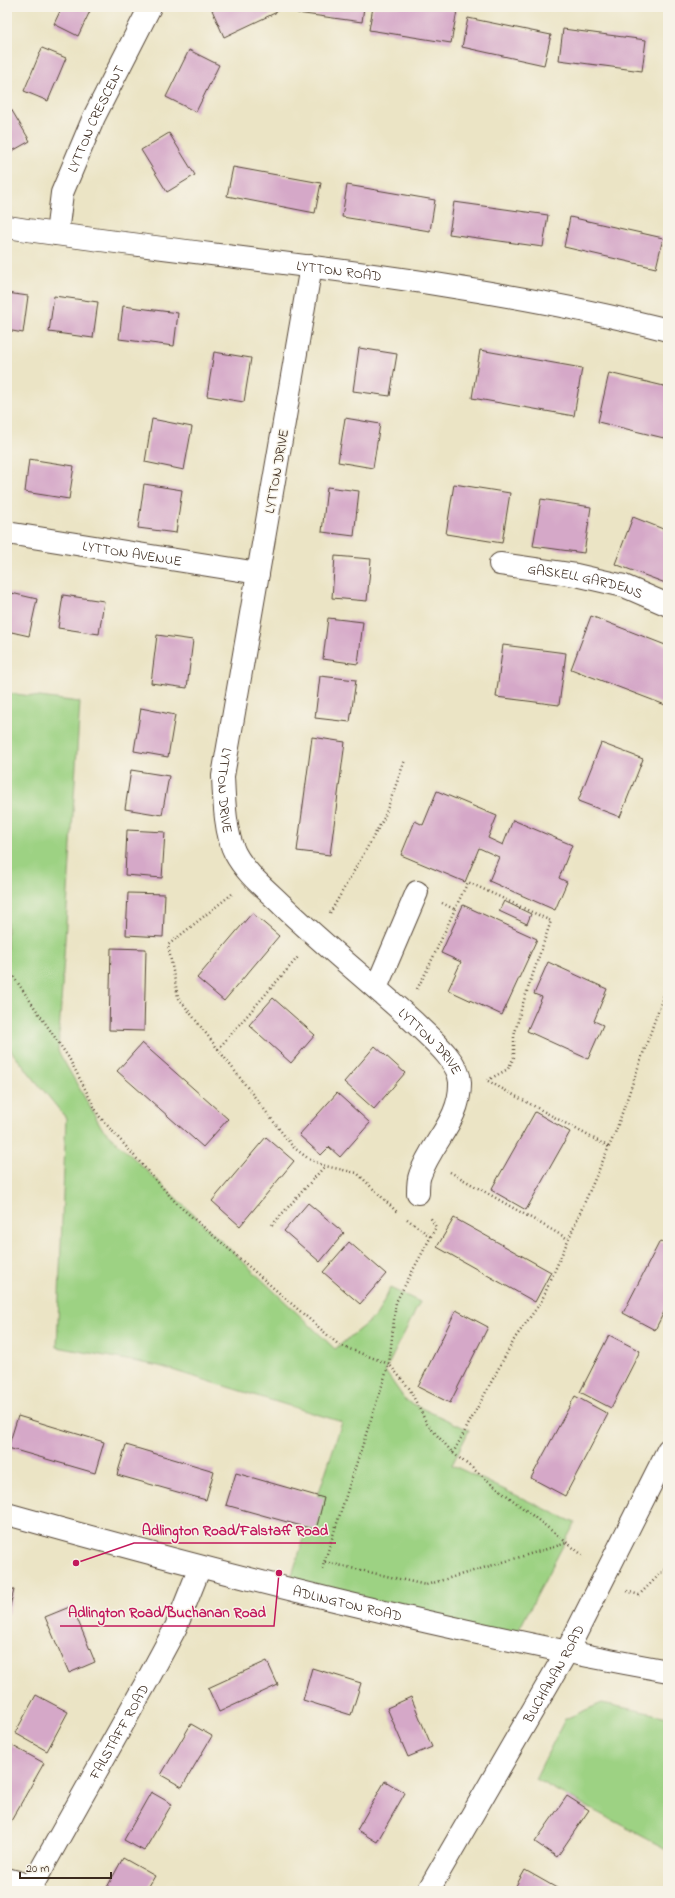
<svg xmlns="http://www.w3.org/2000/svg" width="675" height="1898" font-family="'Indie Flower',sans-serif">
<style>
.green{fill:#9dd283;stroke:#6c7e50}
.building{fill:#d5a8c8}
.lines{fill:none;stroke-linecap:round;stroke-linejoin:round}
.minor-casing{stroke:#554637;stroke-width:24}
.path{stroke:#554637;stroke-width:2.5;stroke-dasharray:1 3;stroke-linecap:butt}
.minor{stroke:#fff;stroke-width:22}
.labels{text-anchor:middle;stroke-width:3;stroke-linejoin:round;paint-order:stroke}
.street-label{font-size:14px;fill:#3b2a1e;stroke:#f7f3e8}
.leader{fill:none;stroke:#c2185b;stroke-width:1.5}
.callout-dot{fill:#c2185b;stroke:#f7f3e8;stroke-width:1.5}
.callout-label{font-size:15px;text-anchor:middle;font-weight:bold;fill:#c2185b;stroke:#f7f3e8;stroke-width:3;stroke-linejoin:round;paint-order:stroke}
</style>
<rect width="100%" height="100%" fill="#f7f3e8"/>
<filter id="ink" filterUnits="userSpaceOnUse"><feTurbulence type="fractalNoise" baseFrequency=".025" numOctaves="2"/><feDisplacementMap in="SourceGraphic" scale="8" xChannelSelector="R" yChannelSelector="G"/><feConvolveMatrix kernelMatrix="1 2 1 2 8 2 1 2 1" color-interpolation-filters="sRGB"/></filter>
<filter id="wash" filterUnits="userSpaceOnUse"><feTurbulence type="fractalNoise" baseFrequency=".012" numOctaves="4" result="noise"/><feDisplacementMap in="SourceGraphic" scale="16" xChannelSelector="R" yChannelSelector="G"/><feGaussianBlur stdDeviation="0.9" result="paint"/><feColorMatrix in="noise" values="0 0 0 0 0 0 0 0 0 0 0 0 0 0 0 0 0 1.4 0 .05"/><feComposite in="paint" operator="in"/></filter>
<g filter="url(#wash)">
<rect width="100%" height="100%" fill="#ebe4c5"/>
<g class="green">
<path d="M7,693L80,702L58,1051L102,1128L335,1349L377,1315L390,1288L420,1302L385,1371L406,1401L469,1430L452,1465L575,1523L515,1637L288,1587L342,1422L159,1366L57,1347L66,1118L7,1046Z"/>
<path d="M602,1703L668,1717V1850L535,1779L565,1719Z"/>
</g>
<g id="blocks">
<g class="building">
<path d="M62,7H92L78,36L54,24Z"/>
<path d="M217,7H274L277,12L224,37L212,10Z"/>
<path d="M298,7H364L362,22L297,13Z"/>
<path d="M373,7H431L457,11L451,43L369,30Z"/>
<path d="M468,18L551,35L544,65L462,47Z"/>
<path d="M563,29L646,40L642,71L559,60Z"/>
<path d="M42,48L66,58L48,101L24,91Z"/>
<path d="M189,50L219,65L196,112L166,97Z"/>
<path d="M11,109L30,141L7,154V111Z"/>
<path d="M169,133L195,175L167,192L141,150Z"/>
<path d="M233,167L321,183L315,213L227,196Z"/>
<path d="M347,185L435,200L430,231L342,217Z"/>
<path d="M454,202L548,215L543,247L449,234Z"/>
<path d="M570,217L663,238L656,268L564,247Z"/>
<path d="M7,293L28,296L23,333L7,330Z"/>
<path d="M54,296L98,302L93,338L49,332Z"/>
<path d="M123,306L178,313L174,346L119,339Z"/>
<path d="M359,348L397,354L390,396L353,391Z"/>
<path d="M480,350L582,368L574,416L472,398Z"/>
<path d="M214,352L251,358L244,402L207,396Z"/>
<path d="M609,373L668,387V439L598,422Z"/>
<path d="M345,418L380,424L373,468L338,462Z"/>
<path d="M152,419L192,427L184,470L145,462Z"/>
<path d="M29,459L74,466L69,499L25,492Z"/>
<path d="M144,484L182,490L176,533L138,528Z"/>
<path d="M454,484L510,493L502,543L446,534Z"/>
<path d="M327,487L359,491L354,536L322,532Z"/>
<path d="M541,499L591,507L584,553L533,546Z"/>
<path d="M633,517L668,531V584L615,564Z"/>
<path d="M335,556L371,559L367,601L332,598Z"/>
<path d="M7,592L37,599L29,636L7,631Z"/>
<path d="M63,595L104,601L99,634L58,628Z"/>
<path d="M591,616L668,646V706L571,669Z"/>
<path d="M328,618L363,622L358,664L323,659Z"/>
<path d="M157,635L193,640L187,688L151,683Z"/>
<path d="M503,645L566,653L559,705L496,697Z"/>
<path d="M320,676L356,680L350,722L315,718Z"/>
<path d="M141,708L175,715L168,757L134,751Z"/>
<path d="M312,737L345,742L330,855L297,851Z"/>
<path d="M601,743L643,759L620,817L578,801Z"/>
<path d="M131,770L169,776L162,815L125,809Z"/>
<path d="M437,791L497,816L488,838L503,845L513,820L572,845L559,878L567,882L555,910L489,881L499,857L479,848L465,882L401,855L415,821L423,825Z"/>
<path d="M127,830L165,832L162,878L125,875Z"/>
<path d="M128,893L165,894L163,937L126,935Z"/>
<path d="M504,901L531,914L527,924L499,911Z"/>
<path d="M463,905L537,939L502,1015L448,990L461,962L441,953Z"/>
<path d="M252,913L279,936L224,1001L197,978Z"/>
<path d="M111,948L146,949L144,1031L109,1030Z"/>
<path d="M548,962L607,989L594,1021L603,1025L588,1059L527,1031L542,997L534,994Z"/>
<path d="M273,998L315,1035L291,1063L249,1025Z"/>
<path d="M142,1043L228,1119L203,1147L117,1071Z"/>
<path d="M375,1046L405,1073L374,1109L344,1082Z"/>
<path d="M337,1093L370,1123L340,1157L329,1147L321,1155L299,1135Z"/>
<path d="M535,1112L570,1132L526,1210L491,1190Z"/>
<path d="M266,1137L294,1161L240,1226L212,1201Z"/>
<path d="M308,1203L344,1233L320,1262L284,1231Z"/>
<path d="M454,1218L551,1272L535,1302L437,1247Z"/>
<path d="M660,1241L668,1245V1304L655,1330L623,1313Z"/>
<path d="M349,1242L386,1274L360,1304L323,1272Z"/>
<path d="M456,1310L488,1327L450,1403L418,1387Z"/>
<path d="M609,1335L640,1351L611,1408L580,1392Z"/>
<path d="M575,1396L608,1414L565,1496L531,1478Z"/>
<path d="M18,1416L104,1442L95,1473L8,1448Z"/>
<path d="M126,1445L214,1471L206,1500L117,1475Z"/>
<path d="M236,1473L324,1498L316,1530L226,1505Z"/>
<path d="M7,1589L14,1590L8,1614H7Z"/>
<path d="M72,1606L95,1662L69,1673L45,1617Z"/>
<path d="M267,1661L278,1685L219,1712L208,1688Z"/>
<path d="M312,1668L361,1683L351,1715L303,1700Z"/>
<path d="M36,1695L68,1712L47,1751L15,1733Z"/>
<path d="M411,1697L432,1747L408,1757L387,1708Z"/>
<path d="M191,1724L212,1736L182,1787L161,1775Z"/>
<path d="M11,1745L44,1763L7,1828V1752Z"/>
<path d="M385,1781L405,1793L377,1842L357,1830Z"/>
<path d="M151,1792L172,1804L144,1851L124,1840Z"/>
<path d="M567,1796L589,1810L557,1857L535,1842Z"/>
<path d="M123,1858L155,1876L146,1891H105Z"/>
<path d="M525,1870L562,1891H513Z"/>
</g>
</g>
</g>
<g filter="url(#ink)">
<use href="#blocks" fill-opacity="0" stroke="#554637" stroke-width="1"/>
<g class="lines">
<g class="minor-casing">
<g id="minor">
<path id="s1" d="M7,227C227,260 452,275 668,330"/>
<path id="s2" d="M57,234L62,193L94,117L150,7"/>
<path id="s3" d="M311,266L223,776C224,798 225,834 235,853C246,874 266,889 282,905C325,946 371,983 415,1023C429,1037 459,1061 460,1082C461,1120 432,1141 420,1175C418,1180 418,1187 418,1193"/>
<path id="s4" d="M7,533L258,573"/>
<path id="s5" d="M500,564L576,575L624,586L668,605"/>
<path d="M376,988L417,892"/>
<path id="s6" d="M7,1514C225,1575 445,1631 668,1671"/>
<path d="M7,1879L32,1886"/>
<path id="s7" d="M29,1891L147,1681L176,1627L200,1567"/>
<path id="s8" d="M428,1891L566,1653L668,1450"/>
</g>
</g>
<g class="path">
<path d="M232,894L168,945L178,997L293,1147L309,1159L325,1166L357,1173L397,1212"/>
<path d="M442,903L454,909"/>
<path d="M330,913L384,818L405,760"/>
<path d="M7,967L69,1058L99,1116L177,1204L339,1345L389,1364L409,1388L427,1424L453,1453L585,1557"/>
<path d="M417,989C436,955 450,917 468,882L551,921L522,1006L514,1036V1057L508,1069L488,1080"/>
<path d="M218,1049L299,956"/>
<path d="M488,1081L609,1147"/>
<path d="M450,1172L568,1239"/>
<path d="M407,1219L431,1237"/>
<path d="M272,1225L325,1166"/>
<path d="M453,1453L515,1338L541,1302L615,1133L668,983"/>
<path d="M325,1562L426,1585L567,1543"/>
<path d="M322,1569L389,1364L396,1302L436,1227L430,1217"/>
<path d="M627,1591L639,1595L668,1566"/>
</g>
<use href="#minor" class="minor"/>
</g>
</g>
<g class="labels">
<g class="street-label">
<text dy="5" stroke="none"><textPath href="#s2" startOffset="123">LYTTON CRESCENT</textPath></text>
<text dy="5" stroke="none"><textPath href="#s1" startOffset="335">LYTTON ROAD</textPath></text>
<text transform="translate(276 471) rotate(-80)" y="5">LYTTON DRIVE</text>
<text dy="5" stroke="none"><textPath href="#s4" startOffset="127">LYTTON AVENUE</textPath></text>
<text dy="5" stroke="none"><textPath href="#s5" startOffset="87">GASKELL GARDENS</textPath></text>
<text dy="5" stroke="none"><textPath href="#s3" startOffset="532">LYTTON DRIVE</textPath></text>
<text dy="5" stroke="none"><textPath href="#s3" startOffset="868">LYTTON DRIVE</textPath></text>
<text dy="5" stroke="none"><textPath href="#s6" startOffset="352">ADLINGTON ROAD</textPath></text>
<text dy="5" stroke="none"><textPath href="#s8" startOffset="251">BUCHANAN ROAD</textPath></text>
<text dy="5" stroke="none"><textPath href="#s7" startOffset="183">FALSTAFF ROAD</textPath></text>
</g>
</g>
<path class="leader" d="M76 1563L134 1543H336M279 1573L274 1626H60"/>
<g class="callout-dot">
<circle cx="76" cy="1563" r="4"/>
<circle cx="279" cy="1573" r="4"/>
</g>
<g class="callout-label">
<text x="235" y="1535">Adlington Road/Falstaff Road</text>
<text x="167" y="1617">Adlington Road/Buchanan Road</text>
</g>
<rect width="675" height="1898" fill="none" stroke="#f7f3e8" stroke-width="24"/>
<path d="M20 1872v6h91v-6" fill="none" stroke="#3b2a1e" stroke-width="2"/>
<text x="26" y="1872" font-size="12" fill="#3b2a1e" stroke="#f7f3e8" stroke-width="3" paint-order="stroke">20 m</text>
</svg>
